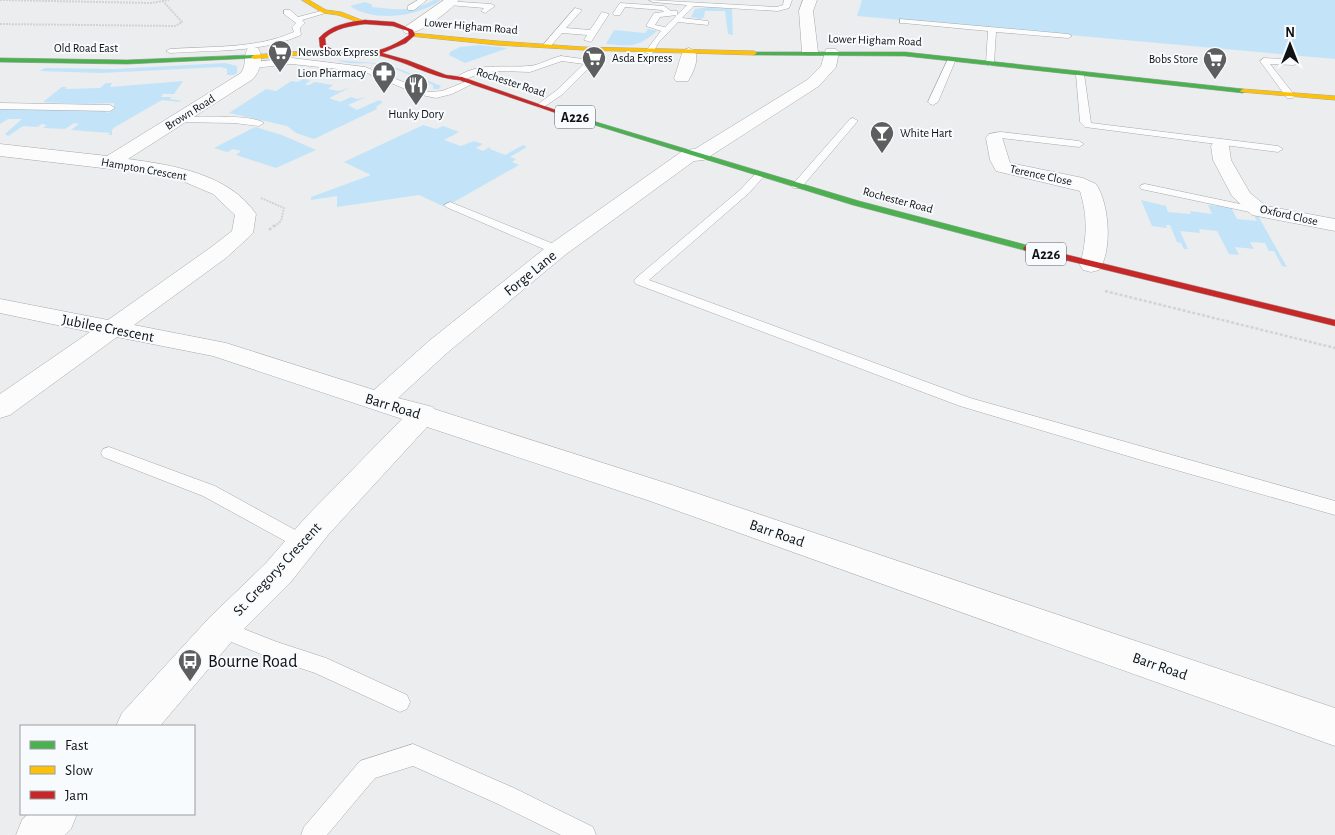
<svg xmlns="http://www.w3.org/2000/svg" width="1335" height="835" font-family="'Alegreya Sans',sans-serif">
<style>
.green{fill:#c3e4f8}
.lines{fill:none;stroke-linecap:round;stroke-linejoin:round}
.lane-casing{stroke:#a7a9aa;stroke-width:1}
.street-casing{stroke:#a7a9aa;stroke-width:1}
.fast-casing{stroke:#a7a9aa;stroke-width:1}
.slow-casing{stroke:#a7a9aa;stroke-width:1}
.jam-casing{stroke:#a7a9aa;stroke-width:1}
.path-far1{stroke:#d2d4d4;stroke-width:2;stroke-dasharray:2 1;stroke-linecap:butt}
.path{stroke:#d2d4d4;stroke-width:2.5;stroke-dasharray:3 2;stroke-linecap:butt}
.lane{fill:#fcfcfd;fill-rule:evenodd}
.street{fill:#fcfcfd;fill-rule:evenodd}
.fast{fill:#4caf50;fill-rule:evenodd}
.slow{fill:#ffc107;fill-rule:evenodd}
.jam{fill:#c62828;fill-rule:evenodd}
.labels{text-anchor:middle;stroke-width:4;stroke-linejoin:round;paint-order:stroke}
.far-street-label{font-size:12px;fill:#101112;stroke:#f7fbfe}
.far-poi-label{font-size:12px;fill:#101112;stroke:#f7fbfe;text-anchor:start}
.shield{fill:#f7fbfe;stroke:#555759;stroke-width:1}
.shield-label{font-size:14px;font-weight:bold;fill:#101112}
.street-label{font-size:15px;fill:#101112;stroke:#f7fbfe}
.near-poi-label{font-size:18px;fill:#101112;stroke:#f7fbfe;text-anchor:start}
</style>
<rect width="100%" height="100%" fill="#ebedef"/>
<g class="green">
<path d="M434,0H441C416,18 373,22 350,6L365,2L373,5L371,7C397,9 410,13 434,0Z"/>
<path d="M862,0H1335V59L857,16Z"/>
<path d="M708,7L734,8L732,9L733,35L728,34L725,11H705L704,17L701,19L691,17L695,9Z"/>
<path d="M648,29L657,31C637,48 632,46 606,44L614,30L645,33Z"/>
<path d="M479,45L508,48L465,63L449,55L450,52L460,47Z"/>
<path d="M336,60L387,64L441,86L439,89H433V85C416,78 399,69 381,65C366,61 350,66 336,60Z"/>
<path d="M225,63L237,66V73L234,75H227V69L221,67L101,73L40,71L45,68L114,69Z"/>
<path d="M303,79L310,80L305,85H309L315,82L333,85L328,89L339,91L349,88L329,98L340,102L351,97L357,99L366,97L348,105L357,110L379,100L383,102L376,107L377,109L314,139L296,133L287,126L229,113L266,89L276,91L291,81L298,82Z"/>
<path d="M183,81L174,94H163L161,97H171L170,99L182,101L179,102L162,100L115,127L112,130V135H108L110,133L71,130L79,124L74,123L65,129L43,128L47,125L42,124L37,127L23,126L8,136L5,134L22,119H8L0,124V107L103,110L108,113L114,109V103L83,104L43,102L62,87H67L65,89L100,88L106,83H112L110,87Z"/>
<path d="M423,125L436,129L443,126L459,132L444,140L461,146L474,141L483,144L476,148L483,151L490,147V149L505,155L523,145L527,147L510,157L516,159L512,162L519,165L445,207L419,195L337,207V196L311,200V197L371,175L344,162Z"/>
<path d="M255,127L282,135L316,150L276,168L236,155L241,151L233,149L227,152L214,148Z"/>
<path d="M1141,200L1166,206L1168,212L1191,214L1190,211L1212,214L1208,205L1231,207L1237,219L1257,221L1253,214H1257L1287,267L1282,266L1274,251H1269L1265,243L1250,242L1254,249L1235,247L1239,255L1229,254L1217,231L1199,229L1200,233L1180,231L1188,249H1184L1181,243L1177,242L1170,225H1166L1167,228L1152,226Z"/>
</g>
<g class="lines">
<g class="lane-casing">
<g id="lane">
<path d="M418,0H427L414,10H408V6Z"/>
<path d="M649,0L777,7L783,5L784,0H792L789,8L778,11L694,6L682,18L708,21V25L678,22L659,42L652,54H649L645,52L661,31L646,26L654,13L664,12L662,10L625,7L620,15H614L613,13L620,3L664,6L671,11H677V15L660,17L655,25L665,27L687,5L653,2Z"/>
<path d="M446,1L491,4L495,6L485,13L481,11L484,8L449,5L445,3Z"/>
<path d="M575,8L582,10L566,28L590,30L602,12L609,14L591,42L584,40L587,35L562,33L550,47H544L543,45Z"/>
<path d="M284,10H290L298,17L325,10L329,12L302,20L305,23L300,28L301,35C261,53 213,50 170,53L166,51L170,49C210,46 256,49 294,32L292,27L296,23L284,14Z"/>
<path d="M900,19L1068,34L1072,36L1068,38L996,32L994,63L990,66L986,63L988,31L903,23H900Z"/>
<path d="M561,56L590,60L594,63L563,94L541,109L536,106L538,104L557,90L584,64L562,61L530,72L498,71L482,73L460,81L456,78C475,62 505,68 528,66C539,66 550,58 561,56Z"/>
<path d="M949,57L956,59L938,102L933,105L930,104L928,102Z"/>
<path d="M292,58L365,67L429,92L442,91L470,80L474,83L452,94L436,98L417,94L365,72L292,64L253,68L249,65L253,62Z"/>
<path d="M1264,58L1297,60L1298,62L1294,65L1270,64L1295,96L1293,98H1287L1260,61Z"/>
<path d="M1080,71L1084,74L1091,123L1278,146L1283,149L1278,152L1085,127L1080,122L1076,74Z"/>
<path d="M0,103L110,105L115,108L110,111L0,109Z"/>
<path d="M177,117C194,117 253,114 264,123L259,126L234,123L174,122V118Z"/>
<path d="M853,118L858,121L856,123L801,188H793L792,186L793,184L850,119Z"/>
<path d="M1001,132L1079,141L1084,144L1079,147L1001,138L995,141L990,138L993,133Z"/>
<path d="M760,172L765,175L749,193L649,280L970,398L1335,501V515L1148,462L960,406L636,284L634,281L636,278L741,189L756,173Z"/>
<path d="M1145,184L1259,208L1265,211L1259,214L1141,189L1140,187L1141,185Z"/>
<path d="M450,202L561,247L563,250L557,254L553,253L446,207L444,205Z"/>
<path d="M109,447L215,486L308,537L311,542L308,547L302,549L296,547L203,496L103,457L101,453L103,449Z"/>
<path d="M221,620L277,642L326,658L407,695L410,702L407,709L400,712L315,673L276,660L214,635L212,629L214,623Z"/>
<path d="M413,744L514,788L593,827L596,835H561L498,804L413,766L375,778L327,835H301L304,827L360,761Z"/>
</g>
</g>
<g class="street-casing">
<g id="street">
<path d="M444,0H459C450,11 418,36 405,33L403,30L405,27Z"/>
<path d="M803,0H817L813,11L818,52L815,55H805L802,52L799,11Z"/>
<path d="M253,47L258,48C264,58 260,71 253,79L128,159C173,165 229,174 256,214L253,233L249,237L226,258L134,325L226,343L374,390L429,341L549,245L684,150L695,149L807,80L821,66L826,49H836L839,52L836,67L819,86L704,160L694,161L565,255L447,353L398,398L433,407L434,409L672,485L1335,708V746L650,501L427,427L328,535L290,583L233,640L160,726H116L122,713L209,618L266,563L306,517L402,419L213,356L117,337L10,415L0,418V394L90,332L0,313V299L108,320L210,248L232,231L235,215L213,194L180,180L145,173L0,156V144L107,156L241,73C247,65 243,55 248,48Z"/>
<path d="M689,48L694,50C700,59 693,73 688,81H676L674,78C678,69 680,56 684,50Z"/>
<path d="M995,133L1001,134L1010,163L1083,178L1096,184C1109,203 1113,250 1099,270L1091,272L1083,270L1080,265C1087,239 1088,217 1080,191L996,171L990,160L986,138L989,134Z"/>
<path d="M1220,141L1226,142L1229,146L1231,160L1250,193L1266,206L1335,219V231L1252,215L1232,196L1213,160L1211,146L1214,142Z"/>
<path d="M28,814H77L71,829L65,835H16L22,820Z"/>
</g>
</g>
<g class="fast-casing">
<g id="fast">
<path d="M752,52H905L1243,89L1246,91L1243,93L905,56L754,55L751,53Z"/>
<path d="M254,55L257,57L256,58L127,64L0,62V58L127,60Z"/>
<path d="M559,112H563L859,201L1030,246L1031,248L1027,251L853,205L559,114Z"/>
</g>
</g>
<g class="slow-casing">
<g id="slow">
<path d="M302,0H309L326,10L341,12L364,21L361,23L338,15L323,13Z"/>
<path d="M412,33L497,41L583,47L754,51L757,53L754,55L583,50L497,45L410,36L409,35Z"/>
<path d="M332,49L334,50V52L254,59L251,57L254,55Z"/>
<path d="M1243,89L1335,96V100L1241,92L1240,91Z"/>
</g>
</g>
<g class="jam-casing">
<g id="jam">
<path d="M365,20L394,22L413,30L415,35L406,43L382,53L407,60L446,75L462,77L564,113L559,114L459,80C430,78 405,60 376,55C372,55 366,56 361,57C347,58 331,56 320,47L319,38C331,25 348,22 365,20ZM365,24L393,26L408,31L409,35C387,52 351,61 326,46L325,38C336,28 350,26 365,24Z"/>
<path d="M1027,245L1335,320V326L1024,250L1023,248Z"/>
</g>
</g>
<g class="path-far1">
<path d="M0,0L151,3L169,0"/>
<path d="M0,24L175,26L182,22L162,0"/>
<path d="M261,198L284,208L281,221L274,227"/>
</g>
<g class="path">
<path d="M269,230L275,225"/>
<path d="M1105,291L1335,348"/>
</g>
<use href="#lane" class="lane"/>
<use href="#street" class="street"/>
<use href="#fast" class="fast"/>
<use href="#slow" class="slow"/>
<use href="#jam" class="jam"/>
</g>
<defs>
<g id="supermarket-pin" transform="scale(1.25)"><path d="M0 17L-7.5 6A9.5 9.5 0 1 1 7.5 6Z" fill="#5d5e5f" stroke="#f7fbfe"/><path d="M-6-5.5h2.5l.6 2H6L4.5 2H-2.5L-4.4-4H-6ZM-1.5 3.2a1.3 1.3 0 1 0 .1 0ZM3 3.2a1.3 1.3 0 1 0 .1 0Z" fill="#fff"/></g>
<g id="pharmacy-pin" transform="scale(1.25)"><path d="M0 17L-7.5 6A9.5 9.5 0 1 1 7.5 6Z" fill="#5d5e5f" stroke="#f7fbfe"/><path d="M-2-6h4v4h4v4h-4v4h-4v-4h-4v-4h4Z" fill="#fff"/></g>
<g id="restaurant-pin" transform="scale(1.25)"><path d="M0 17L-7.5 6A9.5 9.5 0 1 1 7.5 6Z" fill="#5d5e5f" stroke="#f7fbfe"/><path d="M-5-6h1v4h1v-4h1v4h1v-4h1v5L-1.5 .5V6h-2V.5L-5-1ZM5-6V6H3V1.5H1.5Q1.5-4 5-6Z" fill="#fff"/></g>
<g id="bar-pin" transform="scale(1.25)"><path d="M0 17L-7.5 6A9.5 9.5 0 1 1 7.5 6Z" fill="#5d5e5f" stroke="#f7fbfe"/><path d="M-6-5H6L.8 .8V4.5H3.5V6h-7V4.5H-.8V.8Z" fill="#fff"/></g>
<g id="bus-pin" transform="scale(1.25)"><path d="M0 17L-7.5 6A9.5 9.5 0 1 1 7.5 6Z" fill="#5d5e5f" stroke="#f7fbfe"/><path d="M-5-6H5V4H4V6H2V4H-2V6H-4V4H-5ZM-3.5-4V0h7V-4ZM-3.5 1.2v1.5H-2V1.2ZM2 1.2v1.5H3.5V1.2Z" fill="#fff"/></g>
</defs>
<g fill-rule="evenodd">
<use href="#supermarket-pin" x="280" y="52"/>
<use href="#supermarket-pin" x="594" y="58"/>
<use href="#supermarket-pin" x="1215" y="59"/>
<use href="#pharmacy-pin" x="384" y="73"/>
<use href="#restaurant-pin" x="416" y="85"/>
<use href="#bar-pin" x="882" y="133"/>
<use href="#bus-pin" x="190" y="661"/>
</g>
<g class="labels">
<g class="far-street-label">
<text transform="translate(471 26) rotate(5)" y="4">Lower Higham Road</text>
<text transform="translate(875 40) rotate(2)" y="4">Lower Higham Road</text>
<text x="86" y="52">Old Road East</text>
<text transform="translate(511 82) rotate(18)" y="4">Rochester Road</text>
<text transform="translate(190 112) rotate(-32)" y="4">Brown Road</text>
<text transform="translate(144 169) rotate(10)" y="4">Hampton Crescent</text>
<text transform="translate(1041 175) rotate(12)" y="4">Terence Close</text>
<text transform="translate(898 200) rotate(15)" y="4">Rochester Road</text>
<text transform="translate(1289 215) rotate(13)" y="4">Oxford Close</text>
</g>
<g class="far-poi-label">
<text x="298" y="56">Newsbox Express</text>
<text x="612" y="62">Asda Express</text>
<text x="1198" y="63" text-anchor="end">Bobs Store</text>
<text x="366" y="77" text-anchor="end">Lion Pharmacy</text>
<text x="416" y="118" text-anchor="middle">Hunky Dory</text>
<text x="900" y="137">White Hart</text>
</g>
<g class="shield">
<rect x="555" y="105.5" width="40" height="23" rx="4"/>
<rect x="1026" y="242.5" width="40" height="23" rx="4"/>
</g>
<g class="shield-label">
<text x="575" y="122">A226</text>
<text x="1046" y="259">A226</text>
</g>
<g class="street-label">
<text transform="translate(530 273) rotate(-39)" y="5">Forge Lane</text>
<text transform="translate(108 328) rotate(11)" y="5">Jubilee Crescent</text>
<text transform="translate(393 406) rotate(17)" y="5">Barr Road</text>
<text transform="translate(777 533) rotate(19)" y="5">Barr Road</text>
<text transform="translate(277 569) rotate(-47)" y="5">St. Gregorys Crescent</text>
<text transform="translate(1160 666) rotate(19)" y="5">Barr Road</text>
</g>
<g class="near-poi-label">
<text x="208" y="667">Bourne Road</text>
</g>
</g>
<rect x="20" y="725" width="175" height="90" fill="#f7fbfe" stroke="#9b9da0"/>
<rect x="30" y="741" width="25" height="8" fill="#4caf50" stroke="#9b9da0"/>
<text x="65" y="750" font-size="15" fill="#101112">Fast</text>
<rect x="30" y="766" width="25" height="8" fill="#ffc107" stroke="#9b9da0"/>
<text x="65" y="775" font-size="15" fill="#101112">Slow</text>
<rect x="30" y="791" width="25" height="8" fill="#c62828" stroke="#9b9da0"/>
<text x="65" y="800" font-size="15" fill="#101112">Jam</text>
<g transform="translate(1290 45)" stroke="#f7fbfe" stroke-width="4" paint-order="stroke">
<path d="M0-4L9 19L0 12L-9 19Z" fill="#101112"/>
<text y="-8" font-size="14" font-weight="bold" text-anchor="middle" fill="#101112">N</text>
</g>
</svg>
